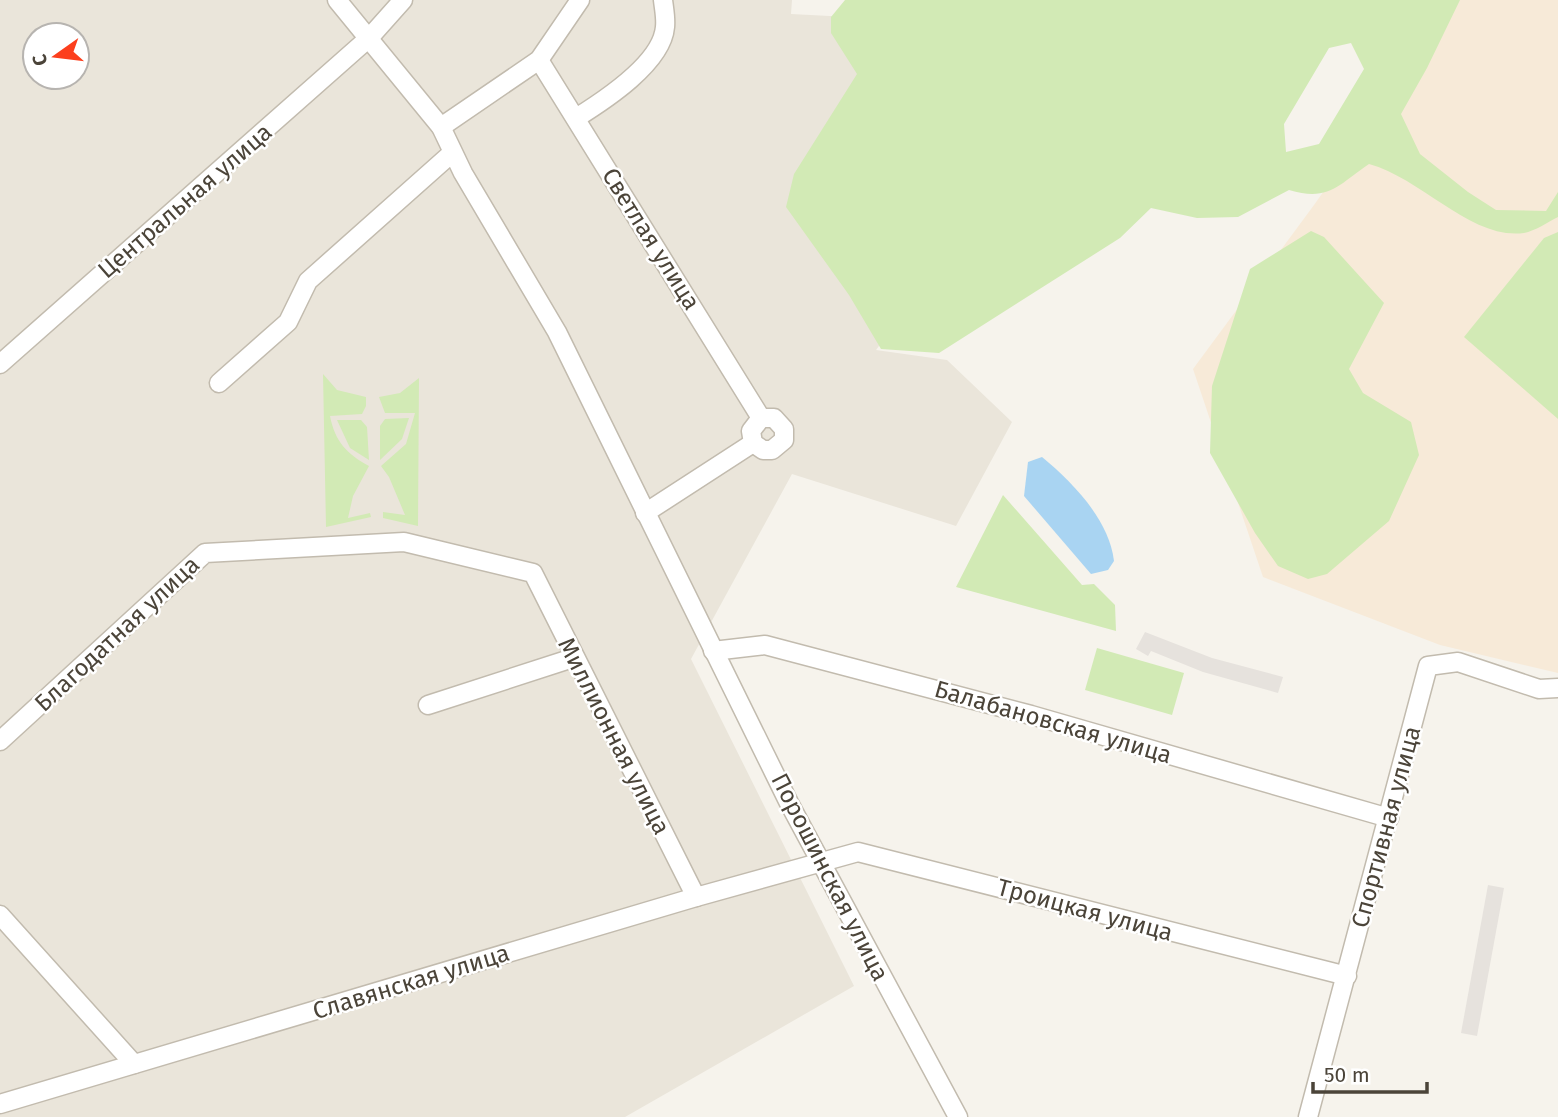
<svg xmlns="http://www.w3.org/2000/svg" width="1558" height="1117" font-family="'Fira Sans',sans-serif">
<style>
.residential{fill:#eae5da;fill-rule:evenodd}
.commercial{fill:#f7ead8}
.industrial{fill:#e6e2dd}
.green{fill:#d2eab5;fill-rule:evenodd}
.water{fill:#a9d4f2}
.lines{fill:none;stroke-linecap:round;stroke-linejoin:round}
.minor-casing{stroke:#c2bbae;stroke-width:21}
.minor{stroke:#fff;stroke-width:18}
.labels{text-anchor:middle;stroke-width:5;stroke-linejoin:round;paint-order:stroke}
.street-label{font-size:24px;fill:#4b4439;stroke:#fff}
</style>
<rect width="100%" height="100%" fill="#f6f3ec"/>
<path class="residential" d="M0,0H792L791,14L849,17L856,38L888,334L876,350L947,360L1012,422L956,526L792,474L691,659L854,986L625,1117H0ZM35,35H77V77H35Z"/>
<path class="commercial" d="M1459,0H1558V673L1440,645L1263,577L1193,369L1314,205Z"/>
<g class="industrial">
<path d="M1145,632L1212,658L1283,677L1278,693L1203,672L1151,651L1148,656L1136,649Z"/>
<path d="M1488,885L1504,888L1477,1036L1461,1033Z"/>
</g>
<g class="green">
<path d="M845,0H1460L1427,68L1401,114L1420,154L1468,192L1496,210L1546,211L1558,192V217C1548,222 1535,231 1524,233C1471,240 1423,179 1369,164C1338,185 1329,202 1289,190L1238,217L1197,218L1151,208L1120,238L939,353L881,349L849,295L786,207L794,174L857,74L831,33V17ZM1351,43L1364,69L1319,144L1286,152L1284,124L1329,48Z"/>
<path d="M1311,231L1324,237L1384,303L1349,369L1363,393L1411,422L1419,455L1389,521L1327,574L1308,579L1278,566L1255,533L1210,453L1212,386L1250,269Z"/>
<path d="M1558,232V419L1464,337L1544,238Z"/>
<path d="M323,374L337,390L366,397V406L362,414L330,416C335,442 347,454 369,466L353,496L348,518L370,513L371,517L326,527Z"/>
<path d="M419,378L418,526L383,518V512L405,515L389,477L381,466L406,444L415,413H385L379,397L400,393Z"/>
<path d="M409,418L402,439L380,460V426L385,419Z"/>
<path d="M337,420H361L367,427L369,460L350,448Z"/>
<path d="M1003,495L1082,585L1094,584L1115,605L1116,631L956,587Z"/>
<path d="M1097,648L1184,673L1172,715L1085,690Z"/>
</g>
<path class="water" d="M1042,457C1072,482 1109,519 1114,561L1108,570L1091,574L1024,496L1028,462Z"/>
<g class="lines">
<g class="minor-casing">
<g id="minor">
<path d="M337,0L441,127L463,173L557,332L789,803L958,1117"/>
<path d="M539,60L761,418L751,431L753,443L763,450H772L784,440V429L774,418H761"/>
<path d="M576,118C605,100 662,63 665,27C666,18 664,9 663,0"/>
<path d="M441,127L539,60L580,0"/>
<path d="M0,364L370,37L403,0"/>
<path d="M219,383L288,322L308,281L452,153"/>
<path d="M645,513L753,443"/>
<path d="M713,651L765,645L1031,715L1389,818"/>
<path d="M428,705L573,658"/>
<path d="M0,741L205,553L404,542L533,573L696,897"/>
<path d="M0,915L134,1064"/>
<path d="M0,1104L696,897L858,852L1347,976"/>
<path d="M1308,1117L1428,666L1458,662L1539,689L1558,688"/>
</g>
</g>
<use href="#minor" class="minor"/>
</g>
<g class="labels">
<g class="street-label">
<text transform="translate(185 201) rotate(-41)" y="8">Центральная улица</text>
<text transform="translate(651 239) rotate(58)" y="8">Светлая улица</text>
<text transform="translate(117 634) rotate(-43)" y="8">Благодатная улица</text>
<text transform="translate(1053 722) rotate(16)" y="8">Балабановская улица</text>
<text transform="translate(614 736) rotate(63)" y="8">Миллионная улица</text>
<text transform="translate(1386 827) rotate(-75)" y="8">Спортивная улица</text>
<text transform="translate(830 877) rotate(63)" y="8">Порошинская улица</text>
<text transform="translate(1085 910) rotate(15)" y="8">Троицкая улица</text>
<text transform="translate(411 982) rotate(-17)" y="8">Славянская улица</text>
</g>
</g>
<g transform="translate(56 56) rotate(256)"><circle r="33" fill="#ffffff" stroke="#b7b4b0" stroke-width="2"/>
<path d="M0-5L12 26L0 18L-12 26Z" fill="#fc3f1d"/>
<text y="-10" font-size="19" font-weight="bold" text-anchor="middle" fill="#4b4439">С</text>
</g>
<path d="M1313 1082v10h114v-10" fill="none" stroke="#4b4439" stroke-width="3.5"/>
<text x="1324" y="1082" font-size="21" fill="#4b4439" stroke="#ffffff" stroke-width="5" paint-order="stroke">50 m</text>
</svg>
